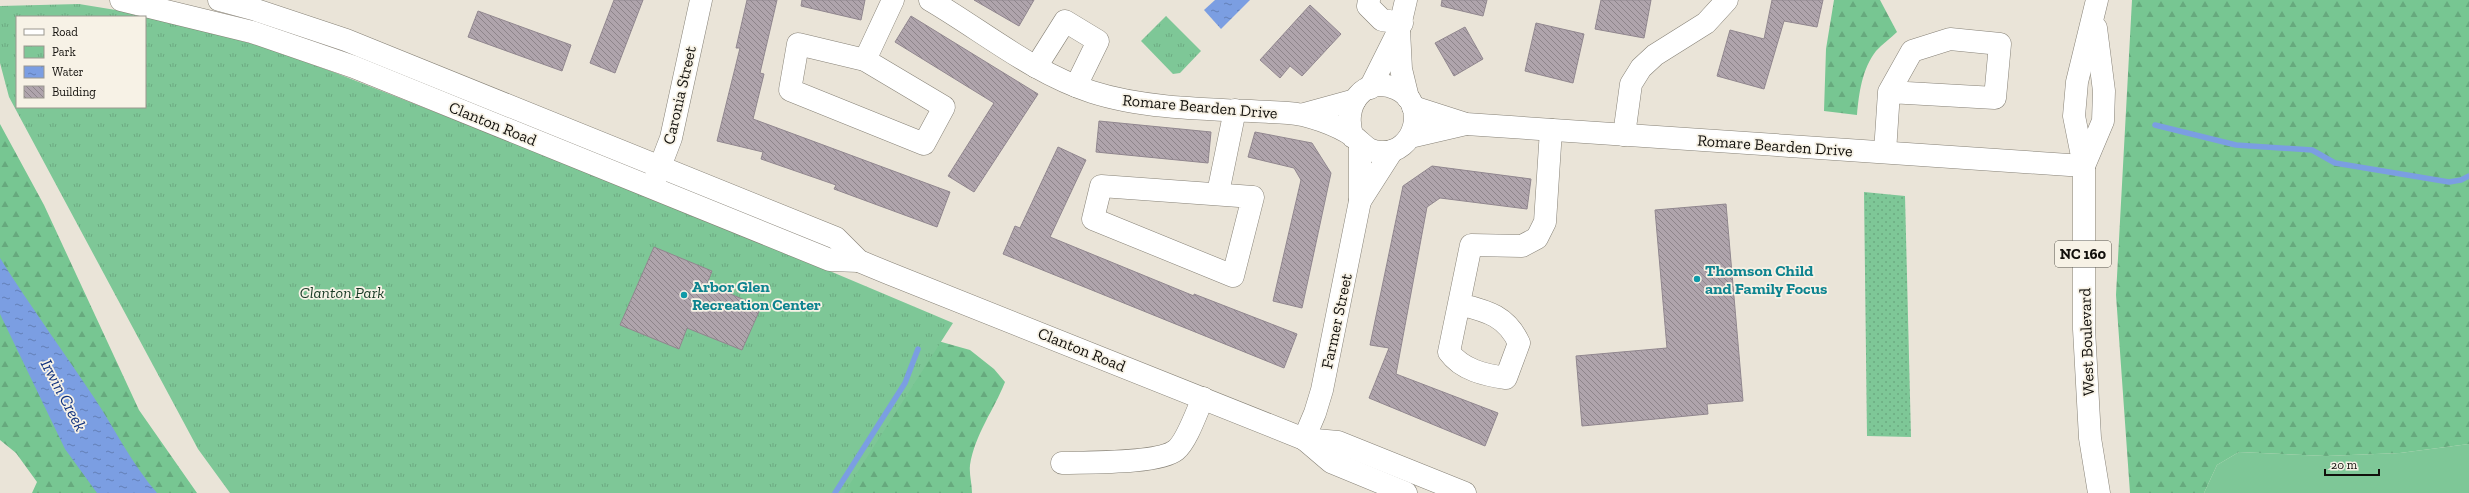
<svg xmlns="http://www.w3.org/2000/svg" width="2469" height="493" font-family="'Zilla Slab',serif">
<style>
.grass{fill:#7ec797}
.forest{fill:url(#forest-firs)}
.park{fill:url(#park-tufts);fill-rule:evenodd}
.garden{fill:url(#garden-dots)}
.water{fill:url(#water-ripples)}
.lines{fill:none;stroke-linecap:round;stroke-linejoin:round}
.stream{stroke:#7b9ee2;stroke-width:5.5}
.building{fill:url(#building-back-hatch);stroke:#91878f}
.minor-casing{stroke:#868176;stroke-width:23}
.major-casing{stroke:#868176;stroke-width:23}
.minor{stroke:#fff;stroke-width:22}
.major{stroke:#fff;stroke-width:22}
.culture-dot{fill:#0f9aa8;stroke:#f7f2e6;stroke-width:1.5}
.labels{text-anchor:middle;stroke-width:3.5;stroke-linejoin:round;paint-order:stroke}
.shield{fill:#f7f2e6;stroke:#57544d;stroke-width:1}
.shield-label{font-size:15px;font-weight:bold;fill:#12100c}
.street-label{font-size:16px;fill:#12100c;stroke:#f7f2e6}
.culture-label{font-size:16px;font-weight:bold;fill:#0d838f;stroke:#f7f2e6;text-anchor:start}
.park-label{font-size:16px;font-style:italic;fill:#173924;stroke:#f7f2e6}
.water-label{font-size:17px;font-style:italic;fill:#0f317f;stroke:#f7f2e6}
</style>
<defs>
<pattern id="forest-firs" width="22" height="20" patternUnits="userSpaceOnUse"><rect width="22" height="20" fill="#77c692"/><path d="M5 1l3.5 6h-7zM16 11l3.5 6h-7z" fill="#66a97d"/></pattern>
<pattern id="park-tufts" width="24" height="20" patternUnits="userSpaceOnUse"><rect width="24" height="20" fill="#7ec797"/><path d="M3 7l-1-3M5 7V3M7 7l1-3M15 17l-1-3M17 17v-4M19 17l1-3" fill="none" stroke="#6caa81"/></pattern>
<pattern id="garden-dots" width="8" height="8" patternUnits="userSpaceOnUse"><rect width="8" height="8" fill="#7ec797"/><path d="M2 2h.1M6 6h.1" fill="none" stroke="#6caa81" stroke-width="1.8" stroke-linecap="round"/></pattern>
<pattern id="water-ripples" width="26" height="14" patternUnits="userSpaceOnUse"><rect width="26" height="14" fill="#7b9ee2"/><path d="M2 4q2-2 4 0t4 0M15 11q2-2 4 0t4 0" fill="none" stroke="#637fb6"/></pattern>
<pattern id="building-back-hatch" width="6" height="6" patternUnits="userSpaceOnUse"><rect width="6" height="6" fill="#afa4ac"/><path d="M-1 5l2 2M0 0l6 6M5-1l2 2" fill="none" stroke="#8d848a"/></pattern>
</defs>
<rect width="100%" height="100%" fill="#eae4d8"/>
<path class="grass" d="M2469,444V493H2204L2217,465L2239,452L2326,456L2400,453Z"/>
<g class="forest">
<path d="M1834,0H1880L1897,32C1891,38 1882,44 1876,51C1862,69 1859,93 1857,115L1824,111L1826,49Z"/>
<path d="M2132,0H2469V444L2400,453L2326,456L2239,452L2217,465L2204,493H2130L2116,295Z"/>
<path d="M0,124L44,205L139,410L197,493H32L37,482L16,453L0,440Z"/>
<path d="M899,330L970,350L994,369L1005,382C994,410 975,434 970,465C969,474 972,484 972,493H741Z"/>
</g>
<g class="park">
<path d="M79,4L128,12L223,36L264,47L336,73L704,218L953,323L844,493H230L198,449L9,97L0,63V6ZM17,17H145V107H17Z"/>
<path d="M1166,16L1201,51L1180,73L1173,74L1141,41Z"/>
</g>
<path class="garden" d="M1864,192L1905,196L1911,437L1867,436Z"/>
<g class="water">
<path d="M1215,0H1250L1221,29L1204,10Z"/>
<path d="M0,258C30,306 64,352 95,399C116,431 132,464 157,493H97L65,449L0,314Z"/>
</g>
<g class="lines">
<g class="stream">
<path d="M2155,125L2236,145L2312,150L2335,163L2449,182L2461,180L2469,176"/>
<path d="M835,493L905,383L918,349"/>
</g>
</g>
<g class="building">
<path d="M614,0H643L615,73L590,63Z"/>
<path d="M747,0H777L760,73L764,74L753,119L950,192L937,227L834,189L836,185L761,159L763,152L717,141L740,48H736Z"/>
<path d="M802,0H865L861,20L801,6Z"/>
<path d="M974,0H1034L1019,26Z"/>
<path d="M1442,0H1487L1483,16L1441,6Z"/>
<path d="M1601,0H1651L1644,38L1595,29Z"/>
<path d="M1772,0H1823L1817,27L1784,21L1764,89L1717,76L1730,30L1764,39Z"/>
<path d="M1310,5L1341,34L1302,76L1290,66L1280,78L1260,60Z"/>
<path d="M478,11L571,45L562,71L468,37Z"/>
<path d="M911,16L1038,94L974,192L948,176L994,103L895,42Z"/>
<path d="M1536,23L1584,34L1573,83L1525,71Z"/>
<path d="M1465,27L1483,59L1454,76L1435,43Z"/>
<path d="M1099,121L1211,132L1208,163L1096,152Z"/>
<path d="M1255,132L1312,143L1331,173L1302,308L1273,301L1301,180L1294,168L1248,157Z"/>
<path d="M1058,147L1086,160L1050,237L1194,296V294L1297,334L1284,368L1003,254L1015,226L1020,228Z"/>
<path d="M1432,166L1531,179L1527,209L1440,198L1427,207L1396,374L1498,413L1485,446L1369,398L1389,348L1370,345L1403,186Z"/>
<path d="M1726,204L1743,401L1707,404L1708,414L1582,426L1576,356L1667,348L1655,210Z"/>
<path d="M654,247L712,271L707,284L761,307L742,350L687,328L679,349L620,325Z"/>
</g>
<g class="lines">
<g class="minor-casing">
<g id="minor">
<path d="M930,0C983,31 1033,73 1092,92C1151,111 1226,109 1288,113C1307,114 1337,125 1353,136C1363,143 1367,152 1381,152C1415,154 1429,104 1397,89C1364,74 1341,106 1353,137"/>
<path d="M1369,0L1368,6L1382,20L1402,23"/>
<path d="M1399,30L1401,69L1408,98"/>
<path d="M798,44L865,60L944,107L924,144L790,90Z"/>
<path d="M865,60L893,0"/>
<path d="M1036,67L1065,21L1098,41L1076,86"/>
<path d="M1370,88L1399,30L1406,0"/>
<path d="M1413,107L1466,124L2084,166"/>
<path d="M1304,114L1355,100"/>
<path d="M1624,135L1631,84L1641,68L1655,55L1706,23L1727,0"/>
<path d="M1410,137L1466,124"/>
<path d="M1885,152L1889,92L1912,51L1950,39L2000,44L1995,98L1889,92"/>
<path d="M653,185L671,138L701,0"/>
<path d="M1101,186L1253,197L1233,276L1093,219Z"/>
<path d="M1218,193L1235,110"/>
<path d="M1360,201L1392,151"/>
<path d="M1459,304C1486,311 1506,315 1519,343L1506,378C1485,375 1462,370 1449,352L1471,245L1522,246L1537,238L1545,222L1551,130"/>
<path d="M1304,439L1315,413L1322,390L1360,201V145"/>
<path d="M1062,463C1087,462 1159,464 1176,450C1187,441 1197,411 1203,398"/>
</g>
</g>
<g class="major-casing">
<g id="major">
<path d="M121,0L252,32L354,67L830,260L859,261"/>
<path d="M219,0L256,10L346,40L836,238L859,261L888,273L1304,439L1338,442L1465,493"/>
<path d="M2097,0L2077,82L2074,116L2084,166V329L2090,438L2099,493"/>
<path d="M2084,166L2103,121L2104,91L2096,28"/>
<path d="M1304,439L1331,462L1406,493"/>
</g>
</g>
<use href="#minor" class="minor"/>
<use href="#major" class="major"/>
</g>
<g class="culture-dot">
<circle cx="1697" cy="279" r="4"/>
<circle cx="684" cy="295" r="4"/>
</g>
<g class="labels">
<rect class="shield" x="2055" y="241" width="56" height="26" rx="3"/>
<g class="shield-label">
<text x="2083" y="259">NC 160</text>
</g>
<g class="street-label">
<text transform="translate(679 95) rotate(-77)" y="6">Caronia Street</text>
<text transform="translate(1200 106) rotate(5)" y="6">Romare Bearden Drive</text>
<text transform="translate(493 123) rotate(22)" y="6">Clanton Road</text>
<text transform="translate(1775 145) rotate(4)" y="6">Romare Bearden Drive</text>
<text transform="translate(1336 321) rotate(-78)" y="6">Farmer Street</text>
<text transform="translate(2086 342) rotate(-92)" y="6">West Boulevard</text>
<text transform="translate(1082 349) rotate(22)" y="6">Clanton Road</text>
</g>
<g class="culture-label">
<text x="1705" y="276">Thomson Child<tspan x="1705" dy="18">and Family Focus</tspan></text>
<text x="692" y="292">Arbor Glen<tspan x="692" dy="18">Recreation Center</tspan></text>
</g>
<g class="park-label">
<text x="342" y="298">Clanton Park</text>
</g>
<g class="water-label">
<text transform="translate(64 395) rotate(62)" y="6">Irwin Creek</text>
</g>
</g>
<rect x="16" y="16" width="130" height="92" fill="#f7f2e6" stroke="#9b988f"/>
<rect x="24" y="29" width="20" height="6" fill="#ffffff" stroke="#9b988f"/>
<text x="52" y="36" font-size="12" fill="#12100c">Road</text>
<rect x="24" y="46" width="20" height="12" fill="url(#park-tufts)" stroke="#9b988f"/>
<text x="52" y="56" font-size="12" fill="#12100c">Park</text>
<rect x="24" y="66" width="20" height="12" fill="url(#water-ripples)" stroke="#9b988f"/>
<text x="52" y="76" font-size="12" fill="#12100c">Water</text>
<rect x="24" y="86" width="20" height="12" fill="url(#building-back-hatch)" stroke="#9b988f"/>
<text x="52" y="96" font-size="12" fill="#12100c">Building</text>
<path d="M2325 469v6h54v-6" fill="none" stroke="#12100c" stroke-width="2"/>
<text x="2331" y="469" font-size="12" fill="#12100c" stroke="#f7f2e6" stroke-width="3" paint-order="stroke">20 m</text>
</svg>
